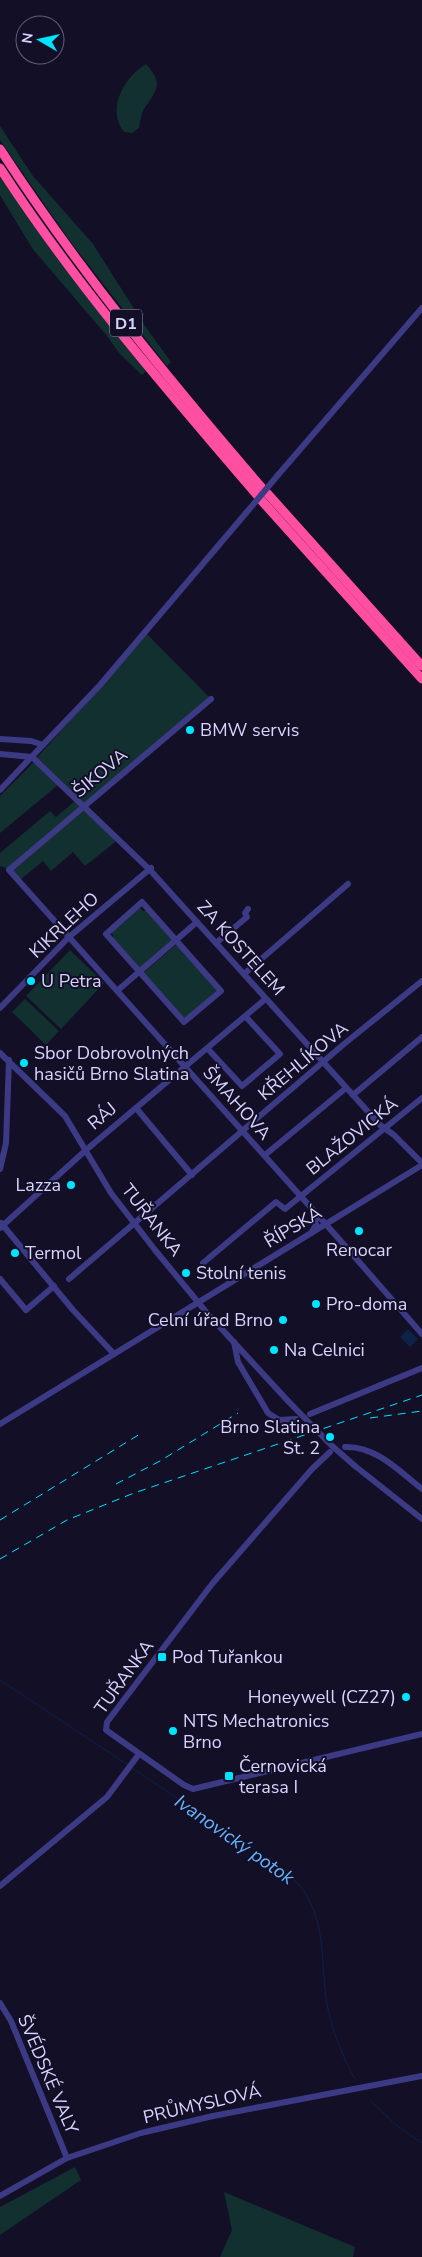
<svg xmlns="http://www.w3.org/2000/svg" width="422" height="2257" font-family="'Nunito Sans',sans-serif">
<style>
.green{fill:#12302f}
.water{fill:#0c2248}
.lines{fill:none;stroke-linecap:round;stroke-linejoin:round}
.stream{stroke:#0c2248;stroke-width:1}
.minor{stroke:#3d3a85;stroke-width:6}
.highway{stroke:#ff4fa3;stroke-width:9}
.rail{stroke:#00e5ff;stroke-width:1;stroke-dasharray:8 6;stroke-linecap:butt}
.minor-bridge{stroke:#3d3a85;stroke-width:6}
.poi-dot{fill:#00e5ff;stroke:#130f26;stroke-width:2}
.labels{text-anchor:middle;stroke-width:4;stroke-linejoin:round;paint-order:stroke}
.shield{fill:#130f26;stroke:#9e99be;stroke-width:1}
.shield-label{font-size:16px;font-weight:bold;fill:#d9d4ff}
.poi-label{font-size:18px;fill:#d9d4ff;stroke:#130f26;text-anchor:start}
.street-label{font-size:18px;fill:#d9d4ff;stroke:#130f26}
.water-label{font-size:19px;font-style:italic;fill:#62b6ff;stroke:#130f26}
</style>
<rect width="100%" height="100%" fill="#130f26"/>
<g class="green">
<path d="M146,64C164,84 157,90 144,109C141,114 140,122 139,128L132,133L124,132C106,109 124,77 146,64Z"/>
<path d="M0,126L33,176L93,244L145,326L171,362L167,366L70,241L0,140Z"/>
<path d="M0,174L84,293L146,371L142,375L120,354L107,336L32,248L0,195Z"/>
<path d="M147,634L210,698L85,804L119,839L85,866L73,852L51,871L43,861L20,880L9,869L0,866V853L50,811L56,817L75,801L35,760Z"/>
<path d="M34,762L58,785L0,833V796Z"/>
<path d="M139,907L143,911L149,910L174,939L138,970L113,941V935L110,931Z"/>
<path d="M177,944L219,989L185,1020L143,973Z"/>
<path d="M70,950L104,983L61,1029L26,996Z"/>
<path d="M25,999L59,1031L46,1045L12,1012Z"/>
<path d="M75,2167L81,2180L0,2235V2207Z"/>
<path d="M224,2192L355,2247L353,2257H220L232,2230Z"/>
</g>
<path class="water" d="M408,1329L418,1339L410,1347L400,1337Z"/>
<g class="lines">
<g class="stream">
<path d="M0,1680L128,1765"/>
<path d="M132,1768L287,1871C294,1880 303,1888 308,1898C326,1930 321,1969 327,2004C332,2031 342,2055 355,2079"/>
<path d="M371,2101L396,2125L422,2143"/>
</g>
<g class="minor">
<path d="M278,475L422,308"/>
<path d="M211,699L9,870L339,1239L422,1334"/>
<path d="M0,739L31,741L43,745"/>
<path d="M0,754L32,757L150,870L380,1125L394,1135L422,1163"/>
<path d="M0,790L100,685L246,513"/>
<path d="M142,902L221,991L184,1022L106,934Z"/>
<path d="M216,943L247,917L245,913L248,909"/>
<path d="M244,974L348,884"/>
<path d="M118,990L197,922"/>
<path d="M0,1008L69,937L151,868"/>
<path d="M208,1049L242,1086L280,1054L246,1017"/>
<path d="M0,1053L65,1116L111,1193L155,1250L207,1313L288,1401"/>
<path d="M353,1095L422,1037"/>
<path d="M136,1108L192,1175"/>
<path d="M265,1155L346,1088"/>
<path d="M0,1169L6,1143L9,1060"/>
<path d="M1,1223L73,1310L114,1354"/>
<path d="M0,1228L86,1150L263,1001"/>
<path d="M311,1233L316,1225L314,1213"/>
<path d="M203,1263L276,1202L285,1209L422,1098"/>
<path d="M0,1279L26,1310L54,1286"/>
<path d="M69,1279L344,1044L422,981"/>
<path d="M234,1342L238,1362L268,1413L279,1420L296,1419"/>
<path d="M310,1414L422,1368"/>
<path d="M0,1424L422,1165"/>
<path d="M345,1447C376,1446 399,1471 422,1489"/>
<path d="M330,1452L312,1469L212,1584L107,1722L106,1730L184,1785L193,1789L422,1734"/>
<path d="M355,1466L422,1519"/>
<path d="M0,1886L107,1797L139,1754"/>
<path d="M0,2003L11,2021L67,2158"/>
<path d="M0,2196L67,2158L141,2133L213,2116L422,2076"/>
</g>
<g class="highway">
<path d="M0,149C78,269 169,380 263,489"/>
<path d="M0,168C75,284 167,390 257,495"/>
<path d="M267,493L422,666"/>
<path d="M261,500L422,679"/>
</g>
<g class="rail">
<path d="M370,1418L422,1411"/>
<path d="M116,1484L160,1461L238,1413"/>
<path d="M0,1520L140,1434"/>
<path d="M0,1559L67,1520L134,1493L422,1395"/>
</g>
<g class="minor-bridge">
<path d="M246,513L278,475"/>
<path d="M288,1401L331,1445L355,1466"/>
</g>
</g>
<g class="poi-dot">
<circle cx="190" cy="730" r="5"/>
<circle cx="31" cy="981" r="5"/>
<circle cx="24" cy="1063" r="5"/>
<circle cx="71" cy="1185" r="5"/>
<circle cx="359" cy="1231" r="5"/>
<circle cx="15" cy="1253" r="5"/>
<circle cx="186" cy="1273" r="5"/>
<circle cx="316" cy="1304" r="5"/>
<circle cx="283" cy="1320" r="5"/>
<circle cx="274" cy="1350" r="5"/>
<circle cx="330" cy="1437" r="5"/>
<rect x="157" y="1652" width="10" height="10" rx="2.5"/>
<circle cx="406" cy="1697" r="5"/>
<circle cx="173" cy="1731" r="5"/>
<rect x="224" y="1771" width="10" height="10" rx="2.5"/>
</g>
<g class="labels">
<rect class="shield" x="110" y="309.5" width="32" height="27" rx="4"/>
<g class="shield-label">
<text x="126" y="329">D1</text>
</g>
<g class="poi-label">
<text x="200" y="736">BMW servis</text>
<text x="41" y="987">U Petra</text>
<text x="34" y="1059">Sbor Dobrovolných<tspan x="34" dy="21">hasičů Brno Slatina</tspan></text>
<text x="61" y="1191" text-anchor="end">Lazza</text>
<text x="359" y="1256" text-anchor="middle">Renocar</text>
<text x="25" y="1259">Termol</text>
<text x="196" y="1279">Stolní tenis</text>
<text x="326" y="1310">Pro-doma</text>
<text x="273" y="1326" text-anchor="end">Celní úřad Brno</text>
<text x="284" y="1356">Na Celnici</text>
<text x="320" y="1433" text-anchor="end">Brno Slatina<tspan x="320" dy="21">St. 2</tspan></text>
<text x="172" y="1663">Pod Tuřankou</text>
<text x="396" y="1703" text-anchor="end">Honeywell (CZ27)</text>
<text x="183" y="1727">NTS Mechatronics<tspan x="183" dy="21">Brno</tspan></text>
<text x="239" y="1772">Černovická<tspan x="239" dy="21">terasa I</tspan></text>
</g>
<g class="street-label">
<text transform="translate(100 773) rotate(-40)" y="6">ŠIKOVA</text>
<text transform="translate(64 925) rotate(-43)" y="6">KIKRLEHO</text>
<text transform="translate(241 948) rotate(48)" y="6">ZA KOSTELEM</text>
<text transform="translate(303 1061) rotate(-40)" y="6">KŘEHLÍKOVA</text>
<text transform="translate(237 1103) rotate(48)" y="6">ŠMAHOVA</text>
<text transform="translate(102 1116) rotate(-40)" y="6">RÁJ</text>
<text transform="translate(352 1136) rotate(-39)" y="6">BLAŽOVICKÁ</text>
<text transform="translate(152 1220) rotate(52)" y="6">TUŘANKA</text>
<text transform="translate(293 1227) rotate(-31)" y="6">ŘÍPSKÁ</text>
<text transform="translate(124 1677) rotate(-54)" y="6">TUŘANKA</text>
<text transform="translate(48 2074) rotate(67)" y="6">ŠVÉDSKÉ VALY</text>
<text transform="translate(202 2104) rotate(-13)" y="6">PRŮMYSLOVÁ</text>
</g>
<g class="water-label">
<text transform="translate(235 1839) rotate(35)" y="7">Ivanovický potok</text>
</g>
</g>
<g transform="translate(40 40) rotate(279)"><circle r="24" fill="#130f26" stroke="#625e7d"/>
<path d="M0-4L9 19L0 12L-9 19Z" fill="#00e5ff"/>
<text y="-8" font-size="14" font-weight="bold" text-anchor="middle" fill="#d9d4ff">N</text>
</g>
</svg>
